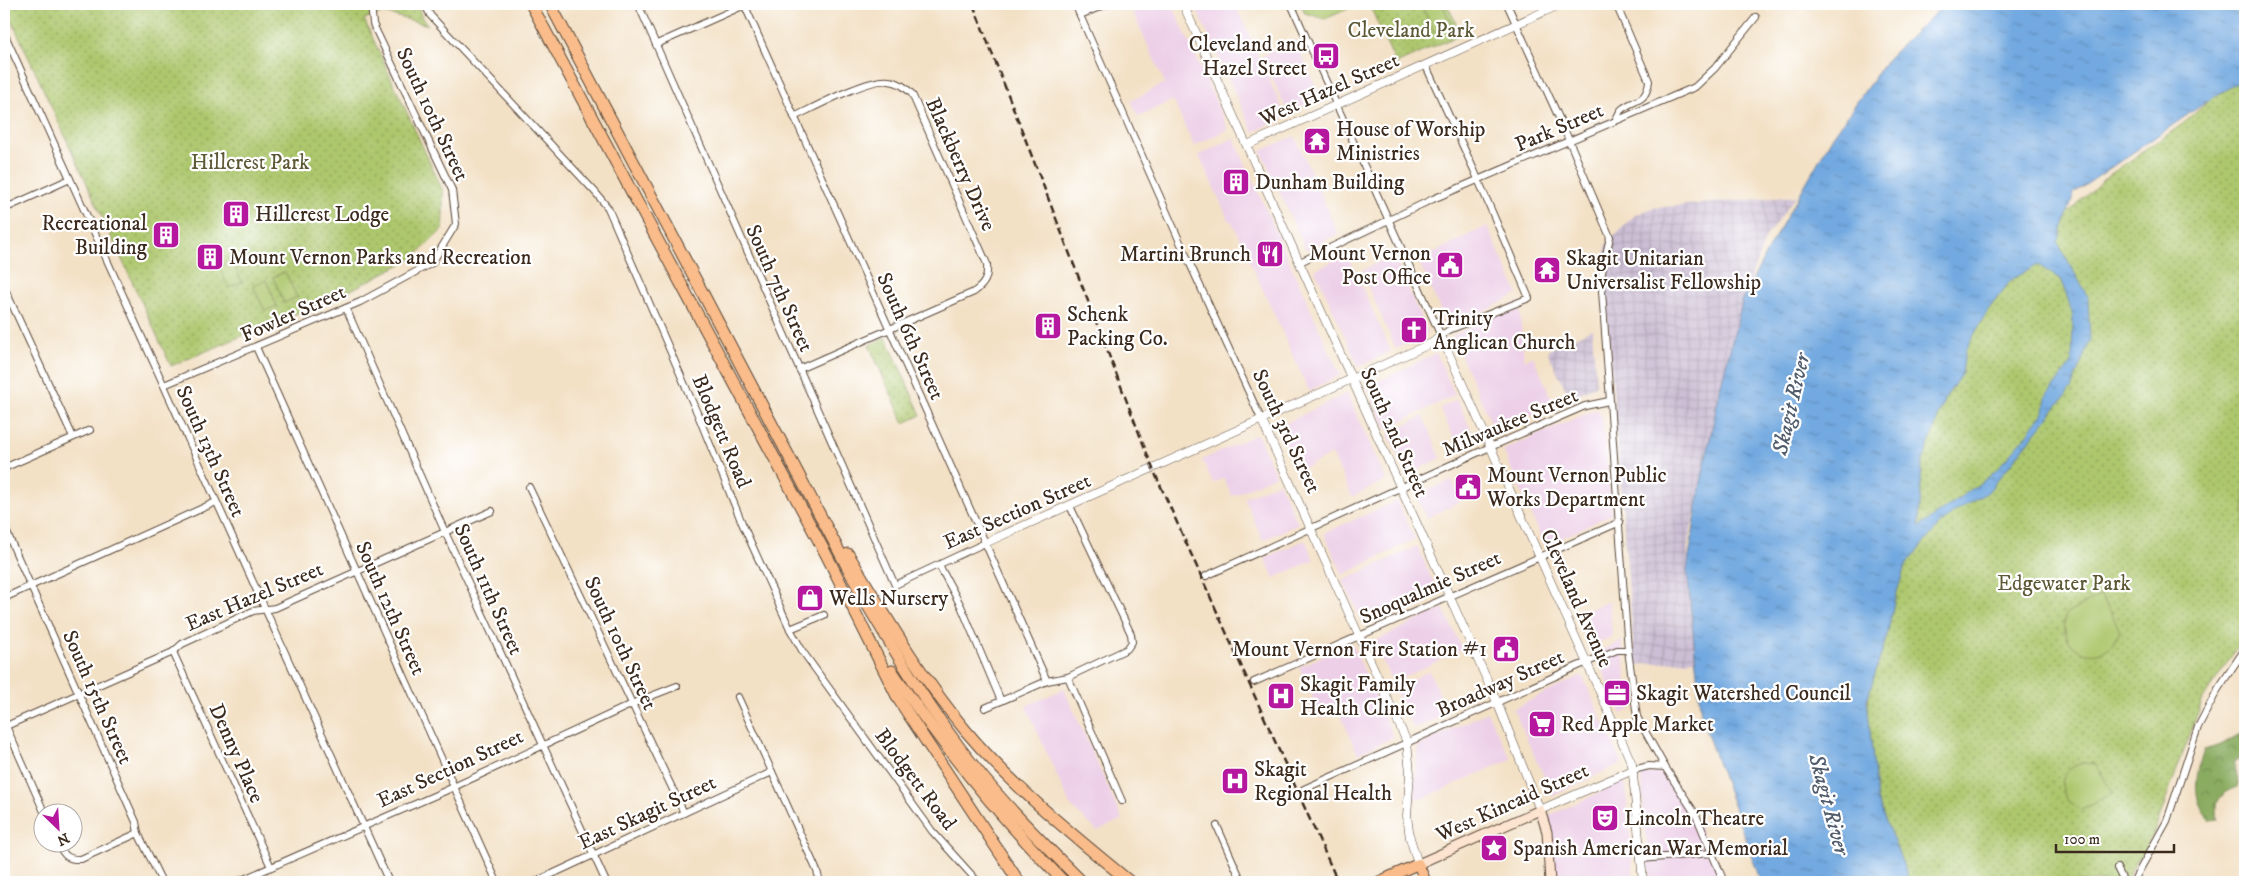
<svg xmlns="http://www.w3.org/2000/svg" width="2249" height="886" font-family="'IM FELL DW Pica',serif">
<style>
.built{fill:#edd0e8}
.industrial{fill:url(#industrial-grid)}
.forest{fill:url(#forest-crowns);stroke:#626b3f}
.park{fill:url(#park-dots);stroke:#747846}
.garden{fill:#adc76d;stroke:#747846}
.water{fill:url(#water-ripples);stroke:#566a7f;fill-rule:evenodd}
.lines{fill:none;stroke-linecap:round;stroke-linejoin:round}
.minor-casing{stroke:#574537;stroke-width:8}
.tertiary-casing{stroke:#574537;stroke-width:9}
.secondary-casing{stroke:#574537;stroke-width:11}
.primary-casing{stroke:#574537;stroke-width:12}
.motorway-casing{stroke:#574537;stroke-width:13}
.minor{stroke:#fff;stroke-width:6}
.tertiary{stroke:#fff;stroke-width:8}
.secondary{stroke:#fde4d0;stroke-width:9}
.primary{stroke:#f9bc8a;stroke-width:10}
.motorway{stroke:#f9bc8a;stroke-width:11}
.rail{stroke:#3b2a1e;stroke-width:2.5;stroke-dasharray:8 4;stroke-linecap:butt}
.labels{text-anchor:middle;stroke-width:4.5;stroke-linejoin:round;paint-order:stroke}
.park-label{font-size:21px;fill:#5d5936;stroke:#fff}
.poi-label{font-size:21px;fill:#3b2a1e;stroke:#fff;text-anchor:start}
.street-label{font-size:21px;fill:#3b2a1e;stroke:#fff}
.water-label{font-size:22px;font-style:italic;fill:#515d6c;stroke:#fff}
</style>
<defs>
<pattern id="industrial-grid" width="8" height="8" patternUnits="userSpaceOnUse" patternTransform="scale(1.25)"><rect width="8" height="8" fill="#ccbed4"/><path d="M0 4h8M4 0v8" fill="none" stroke="#b0a3b6"/></pattern>
<pattern id="forest-crowns" width="20" height="18" patternUnits="userSpaceOnUse" patternTransform="scale(1.25)"><rect width="20" height="18" fill="#8aac60"/><path d="M2 6a3 3 0 1 1 6 0M12 15a3 3 0 1 1 6 0" fill="none" stroke="#728c4f"/></pattern>
<pattern id="park-dots" width="8" height="8" patternUnits="userSpaceOnUse" patternTransform="scale(1.25)"><rect width="8" height="8" fill="#adc76d"/><path d="M2 2h.1M6 6h.1" fill="none" stroke="#8ea259" stroke-width="1.8" stroke-linecap="round"/></pattern>
<pattern id="water-ripples" width="26" height="14" patternUnits="userSpaceOnUse" patternTransform="scale(1.25)"><rect width="26" height="14" fill="#72a9e0"/><path d="M2 4q2-2 4 0t4 0M15 11q2-2 4 0t4 0" fill="none" stroke="#5f8ab5"/></pattern>
</defs>
<rect width="100%" height="100%" fill="#fff"/>
<filter id="ink" filterUnits="userSpaceOnUse"><feTurbulence type="fractalNoise" baseFrequency=".02" numOctaves="2"/><feDisplacementMap in="SourceGraphic" scale="10" xChannelSelector="R" yChannelSelector="G"/><feConvolveMatrix kernelMatrix="1 2 1 2 8 2 1 2 1" color-interpolation-filters="sRGB"/></filter>
<filter id="wash" filterUnits="userSpaceOnUse"><feTurbulence type="fractalNoise" baseFrequency=".0096" numOctaves="4" result="noise"/><feDisplacementMap in="SourceGraphic" scale="20" xChannelSelector="R" yChannelSelector="G"/><feGaussianBlur stdDeviation="1.12" result="paint"/><feColorMatrix in="noise" values="0 0 0 0 0 0 0 0 0 0 0 0 0 0 0 0 0 1.4 0 .05"/><feComposite in="paint" operator="in"/></filter>
<g filter="url(#wash)">
<rect width="100%" height="100%" fill="#f3e1c6"/>
<g class="built">
<path d="M1129,4H1172L1228,129L1194,146L1173,100L1138,117L1131,101L1165,83Z"/>
<path d="M1194,4H1235L1286,117L1253,132Z"/>
<path d="M1295,40L1320,97L1288,113L1262,56Z"/>
<path d="M1295,136L1338,234L1306,250L1261,151Z"/>
<path d="M1234,138L1340,375L1309,391L1233,224L1231,221H1229L1199,155Z"/>
<path d="M1487,226L1518,294L1449,329L1418,260Z"/>
<path d="M1347,254L1391,351L1359,367L1315,270Z"/>
<path d="M1393,255L1428,333L1396,349L1361,271Z"/>
<path d="M1519,302L1524,360L1533,356L1554,404L1496,433L1452,336Z"/>
<path d="M1436,353L1455,395L1386,429L1367,387Z"/>
<path d="M1347,393L1386,480L1352,497L1332,454L1298,471L1278,427Z"/>
<path d="M1457,399L1476,441L1459,450L1440,408Z"/>
<path d="M1597,409L1602,416L1612,514L1545,546L1503,450Z"/>
<path d="M1423,416L1441,458L1407,475L1388,434Z"/>
<path d="M1257,434L1276,475L1232,496L1224,478L1213,483L1202,460Z"/>
<path d="M1452,480L1461,501L1427,518L1416,495Z"/>
<path d="M1279,482L1298,524L1263,540L1244,498Z"/>
<path d="M1397,501L1415,539L1343,575L1324,533Z"/>
<path d="M1305,540L1314,560L1274,578L1265,558Z"/>
<path d="M1417,546L1436,588L1362,621L1343,581Z"/>
<path d="M1609,601L1612,636L1589,648L1575,616Z"/>
<path d="M1443,608L1462,649L1393,683L1373,642Z"/>
<path d="M1622,641L1630,710L1621,714L1596,653Z"/>
<path d="M1352,643L1393,737L1358,754L1339,712L1322,719L1299,667Z"/>
<path d="M1429,671L1448,713L1414,729L1394,688Z"/>
<path d="M1582,675L1622,763L1553,796L1513,709Z"/>
<path d="M1064,689L1122,819L1097,831L1070,805L1026,706Z"/>
<path d="M1487,712L1511,759L1424,798H1414L1418,746Z"/>
<path d="M1665,772L1681,794L1697,823L1722,882H1650L1641,774Z"/>
<path d="M1625,781L1634,882H1555L1548,816Z"/>
</g>
<g class="industrial">
<path d="M1796,196L1766,237L1749,282L1688,543V587L1695,660L1635,665L1603,265L1607,243L1634,216L1651,208Z"/>
<path d="M1592,329L1596,385L1570,398L1547,351Z"/>
</g>
<path class="forest" d="M2245,731V759H2240L2233,763L2239,778L2237,787C2219,795 2215,799 2218,819L2210,820C2190,798 2196,775 2204,750L2221,745Z"/>
<g class="park">
<path d="M4,4H417L422,18L428,25L384,13L364,19L443,191V229L413,258L347,292L171,366Z"/>
<path d="M1369,4H1447L1461,34L1396,64Z"/>
<path d="M2245,75V636L2203,699L2153,835L2124,882H1906L1885,835L1875,794L1866,720L1884,555L1981,295L2105,178L2184,123L2213,97Z"/>
<path d="M886,337L921,415L904,423L869,345Z"/>
</g>
<g class="garden">
<path d="M1301,4H1359L1325,19L1305,13Z"/>
<path d="M1421,4H1442L1451,23L1434,32Z"/>
<path d="M232,261L242,282L229,288L219,267Z"/>
<path d="M285,272L297,297L284,303L273,277Z"/>
<path d="M266,280L277,306L265,311L253,286Z"/>
<path d="M2101,595L2120,630C2108,670 2055,655 2066,614Z"/>
<path d="M2084,763L2096,764L2112,793L2082,810L2067,800C2056,781 2065,767 2084,763Z"/>
</g>
<path class="water" d="M1945,4H2245V78L2212,98L2074,193L2058,243L2088,297L2090,340L2071,389L1988,492L1957,510L1938,526L1905,566L1894,602L1888,632L1867,700L1877,799L1910,882H1761L1701,717L1687,570L1701,482L1721,385L1743,299L1767,251L1833,136L1888,58ZM2038,265L2060,279L2068,299L2073,317L2072,362L2046,397L2044,411L2027,435L2007,458L1990,476L1919,527L1922,464L1944,400L1962,373L1965,351L1988,310L2011,280Z"/>
</g>
<g filter="url(#ink)">
<g class="lines">
<g class="minor-casing">
<g id="minor">
<path d="M425,4L430,15L596,193L608,208L698,415L742,523L790,629L803,652L932,831L978,882"/>
<path d="M638,4L895,585L985,543"/>
<path d="M744,4L1047,681"/>
<path d="M1075,4L1180,242L1262,421"/>
<path d="M1291,4L1441,336L1449,330L1529,298L1474,170L1426,66"/>
<path d="M1507,4L1565,131L1610,237L1601,277L1628,650L1637,717L1665,767L1696,815L1724,882"/>
<path d="M1080,15L1107,4"/>
<path d="M4,33L389,882"/>
<path d="M657,44L747,4"/>
<path d="M794,117C813,108 870,77 889,81C899,82 905,87 912,94L987,264C988,278 985,284 974,292L799,369"/>
<path d="M1615,121C1617,118 1619,112 1621,110C1634,98 1646,105 1649,81L1616,4"/>
<path d="M4,209L70,179"/>
<path d="M1300,262L1433,199L1695,87L1715,68L1756,17"/>
<path d="M4,287L73,437"/>
<path d="M346,308L445,532L606,882"/>
<path d="M256,347L497,882"/>
<path d="M164,385L360,302L432,263L456,224L452,190L373,24L371,4"/>
<path d="M4,468L90,430"/>
<path d="M529,487L684,813"/>
<path d="M4,526L136,822L138,833L162,882"/>
<path d="M939,565L961,606L1001,701"/>
<path d="M1206,576L1479,452L1585,406L1609,401"/>
<path d="M4,598L216,502"/>
<path d="M790,629L824,615"/>
<path d="M173,652L271,867"/>
<path d="M1068,677L1122,801"/>
<path d="M1254,682L1620,522"/>
<path d="M738,697L817,871L820,882"/>
<path d="M985,708L1047,681L1068,677L1127,649L1132,642L1131,634L1070,506"/>
<path d="M6,726L45,814"/>
<path d="M4,727L173,652L182,644L253,611L275,608L492,511"/>
<path d="M1633,770L1649,766L1665,767"/>
<path d="M1304,789L1578,666L1617,650H1628"/>
<path d="M1217,826L1242,882"/>
<path d="M58,844C64,855 67,860 81,859L138,833"/>
<path d="M1641,859L1712,853"/>
<path d="M2117,868L2124,882"/>
<path d="M237,882L445,791L641,700L677,686"/>
<path d="M535,882L772,772"/>
<path d="M2133,882L2167,821L2198,727L2218,689L2245,649"/>
</g>
</g>
<g class="tertiary-casing">
<g id="tertiary">
<path d="M1183,4L1497,702L1540,810L1633,770"/>
<path d="M1247,145L1561,4"/>
<path d="M1262,421L1407,742L1410,773L1407,816L1410,838L1418,864"/>
<path d="M985,543L1432,343L1441,336L1632,764L1643,882"/>
</g>
</g>
<g class="secondary-casing">
<path id="secondary" d="M1418,864L1540,810L1547,832L1550,882"/>
</g>
<g class="primary-casing">
<path id="primary" d="M1378,882L1418,864L1426,882"/>
</g>
<g class="motorway-casing">
<g id="motorway">
<path d="M531,4L827,556L899,700L1019,882"/>
<path d="M550,4L868,606C900,660 933,715 973,765C1006,807 1044,844 1082,882"/>
<path d="M848,554C885,615 920,676 966,731C1014,788 1073,835 1130,882"/>
<path d="M892,671C943,747 1000,817 1064,882"/>
</g>
</g>
<use href="#minor" class="minor"/>
<use href="#tertiary" class="tertiary"/>
<use href="#secondary" class="secondary"/>
<use href="#primary" class="primary"/>
<use href="#motorway" class="motorway"/>
<path class="rail" d="M973,4L1153,469L1338,882"/>
</g>
</g>
<defs>
<g id="bus-square" transform="scale(1.4375)"><rect x="-9" y="-9" width="18" height="18" rx="4" fill="#b5179e" stroke="#fff"/><path d="M-5-6H5V4H4V6H2V4H-2V6H-4V4H-5ZM-3.5-4V0h7V-4ZM-3.5 1.2v1.5H-2V1.2ZM2 1.2v1.5H3.5V1.2Z" fill="#fff"/></g>
<g id="temple-square" transform="scale(1.4375)"><rect x="-9" y="-9" width="18" height="18" rx="4" fill="#b5179e" stroke="#fff"/><path d="M0-6L5-2H3V0L6.5 2.5H4V6H1.5V3h-3V6H-4V2.5H-6.5L-3 0V-2H-5Z" fill="#fff"/></g>
<g id="building-square" transform="scale(1.4375)"><rect x="-9" y="-9" width="18" height="18" rx="4" fill="#b5179e" stroke="#fff"/><path d="M-4-6H4V6H1V3H-1V6H-4ZM-2.5-4.3h1.7v1.8h-1.7ZM.8-4.3h1.7v1.8H.8ZM-2.5-1h1.7V.8h-1.7ZM.8-1h1.7V.8H.8Z" fill="#fff"/></g>
<g id="restaurant-square" transform="scale(1.4375)"><rect x="-9" y="-9" width="18" height="18" rx="4" fill="#b5179e" stroke="#fff"/><path d="M-5-6h1v4h1v-4h1v4h1v-4h1v5L-1.5 .5V6h-2V.5L-5-1ZM5-6V6H3V1.5H1.5Q1.5-4 5-6Z" fill="#fff"/></g>
<g id="civic-square" transform="scale(1.4375)"><rect x="-9" y="-9" width="18" height="18" rx="4" fill="#b5179e" stroke="#fff"/><path d="M-.6-6.5H3V-4.5H.6V-3L4-1V1h2V6H-6V1h2V-1L-.6-3ZM-1.2 2.5V6h2.4V2.5Z" fill="#fff"/></g>
<g id="church-square" transform="scale(1.4375)"><rect x="-9" y="-9" width="18" height="18" rx="4" fill="#b5179e" stroke="#fff"/><path d="M-1.2-6h2.4v3.5h3.3v2.4h-3.3V6h-2.4V-.1h-3.3v-2.4h3.3Z" fill="#fff"/></g>
<g id="shop-square" transform="scale(1.4375)"><rect x="-9" y="-9" width="18" height="18" rx="4" fill="#b5179e" stroke="#fff"/><path d="M-5-2.5h2.3a2.7 3.5 0 0 1 5.4 0H5L5.5 6h-11ZM-1.5-2.5h3a1.5 2.3 0 0 0-3 0Z" fill="#fff"/></g>
<g id="office-square" transform="scale(1.4375)"><rect x="-9" y="-9" width="18" height="18" rx="4" fill="#b5179e" stroke="#fff"/><path d="M-6-3h4V-5.5h4V-3h4V5H-6ZM-1-4.5V-3h2v-1.5ZM-6 0V1H6V0Z" fill="#fff"/></g>
<g id="hospital-square" transform="scale(1.4375)"><rect x="-9" y="-9" width="18" height="18" rx="4" fill="#b5179e" stroke="#fff"/><path d="M-5-5h3v3.5h4V-5h3V5h-3V1.5h-4V5h-3Z" fill="#fff"/></g>
<g id="supermarket-square" transform="scale(1.4375)"><rect x="-9" y="-9" width="18" height="18" rx="4" fill="#b5179e" stroke="#fff"/><path d="M-6-5.5h2.5l.6 2H6L4.5 2H-2.5L-4.4-4H-6ZM-1.5 3.2a1.3 1.3 0 1 0 .1 0ZM3 3.2a1.3 1.3 0 1 0 .1 0Z" fill="#fff"/></g>
<g id="theatre-square" transform="scale(1.4375)"><rect x="-9" y="-9" width="18" height="18" rx="4" fill="#b5179e" stroke="#fff"/><path d="M-5-5.5Q0-4 5-5.5V0Q5 5 0 6Q-5 5-5 0ZM-3.3-2.5H-1v1.5H-3.3ZM1-2.5H3.3v1.5H1ZM-2.8 1Q0 5.5 2.8 1Z" fill="#fff"/></g>
<g id="sight-square" transform="scale(1.4375)"><rect x="-9" y="-9" width="18" height="18" rx="4" fill="#b5179e" stroke="#fff"/><path d="M0-6L1.8-2.2L6-1.7L2.9 1.2L3.7 5.4L0 3.3L-3.7 5.4L-2.9 1.2L-6-1.7L-1.8-2.2Z" fill="#fff"/></g>
</defs>
<g fill-rule="evenodd">
<use href="#bus-square" x="1326" y="56"/>
<use href="#temple-square" x="1317" y="141"/>
<use href="#building-square" x="1236" y="182"/>
<use href="#building-square" x="236" y="214"/>
<use href="#building-square" x="166" y="235"/>
<use href="#restaurant-square" x="1270" y="254"/>
<use href="#building-square" x="210" y="257"/>
<use href="#civic-square" x="1450" y="265"/>
<use href="#temple-square" x="1547" y="270"/>
<use href="#building-square" x="1048" y="326"/>
<use href="#church-square" x="1414" y="330"/>
<use href="#civic-square" x="1468" y="487"/>
<use href="#shop-square" x="810" y="598"/>
<use href="#civic-square" x="1506" y="649"/>
<use href="#office-square" x="1617" y="693"/>
<use href="#hospital-square" x="1281" y="696"/>
<use href="#supermarket-square" x="1542" y="724"/>
<use href="#hospital-square" x="1235" y="781"/>
<use href="#theatre-square" x="1605" y="818"/>
<use href="#sight-square" x="1494" y="848"/>
</g>
<g class="labels">
<g class="park-label">
<text x="1411" y="37">Cleveland Park</text>
<text x="250" y="169">Hillcrest Park</text>
<text x="2064" y="590">Edgewater Park</text>
</g>
<g class="poi-label">
<text x="1307" y="51" text-anchor="end">Cleveland and<tspan x="1307" dy="24">Hazel Street</tspan></text>
<text x="1336" y="136">House of Worship<tspan x="1336" dy="24">Ministries</tspan></text>
<text x="1255" y="189">Dunham Building</text>
<text x="255" y="221">Hillcrest Lodge</text>
<text x="147" y="230" text-anchor="end">Recreational<tspan x="147" dy="24">Building</tspan></text>
<text x="1431" y="260" text-anchor="end">Mount Vernon<tspan x="1431" dy="24">Post Office</tspan></text>
<text x="1251" y="261" text-anchor="end">Martini Brunch</text>
<text x="229" y="264">Mount Vernon Parks and Recreation</text>
<text x="1566" y="265">Skagit Unitarian<tspan x="1566" dy="24">Universalist Fellowship</tspan></text>
<text x="1067" y="321">Schenk<tspan x="1067" dy="24">Packing Co.</tspan></text>
<text x="1433" y="325">Trinity<tspan x="1433" dy="24">Anglican Church</tspan></text>
<text x="1487" y="482">Mount Vernon Public<tspan x="1487" dy="24">Works Department</tspan></text>
<text x="829" y="605">Wells Nursery</text>
<text x="1487" y="656" text-anchor="end">Mount Vernon Fire Station #1</text>
<text x="1300" y="691">Skagit Family<tspan x="1300" dy="24">Health Clinic</tspan></text>
<text x="1636" y="700">Skagit Watershed Council</text>
<text x="1561" y="731">Red Apple Market</text>
<text x="1254" y="776">Skagit<tspan x="1254" dy="24">Regional Health</tspan></text>
<text x="1624" y="825">Lincoln Theatre</text>
<text x="1513" y="855">Spanish American War Memorial</text>
</g>
<g class="street-label">
<text transform="translate(1329 89) rotate(-24)" y="7">West Hazel Street</text>
<text transform="translate(433 114) rotate(65)" y="7">South 10th Street</text>
<text transform="translate(1559 127) rotate(-23)" y="7">Park Street</text>
<text transform="translate(961 164) rotate(66)" y="7">Blackberry Drive</text>
<text transform="translate(780 288) rotate(66)" y="7">South 7th Street</text>
<text transform="translate(293 313) rotate(-24)" y="7">Fowler Street</text>
<text transform="translate(911 336) rotate(66)" y="7">South 6th Street</text>
<text transform="translate(1510 422) rotate(-23)" y="7">Milwaukee Street</text>
<text transform="translate(722 431) rotate(67)" y="7">Blodgett Road</text>
<text transform="translate(1287 431) rotate(65)" y="7">South 3rd Street</text>
<text transform="translate(1395 432) rotate(66)" y="7">South 2nd Street</text>
<text transform="translate(211 451) rotate(66)" y="7">South 13th Street</text>
<text transform="translate(1017 511) rotate(-24)" y="7">East Section Street</text>
<text transform="translate(1430 587) rotate(-24)" y="7">Snoqualmie Street</text>
<text transform="translate(489 589) rotate(66)" y="7">South 11th Street</text>
<text transform="translate(254 596) rotate(-23)" y="7">East Hazel Street</text>
<text transform="translate(1577 598) rotate(66)" y="7">Cleveland Avenue</text>
<text transform="translate(391 608) rotate(66)" y="7">South 12th Street</text>
<text transform="translate(621 643) rotate(65)" y="7">South 10th Street</text>
<text transform="translate(1500 683) rotate(-24)" y="7">Broadway Street</text>
<text transform="translate(98 697) rotate(66)" y="7">South 15th Street</text>
<text transform="translate(237 753) rotate(66)" y="7">Denny Place</text>
<text transform="translate(450 768) rotate(-25)" y="7">East Section Street</text>
<text transform="translate(916 779) rotate(53)" y="7">Blodgett Road</text>
<text transform="translate(1512 802) rotate(-24)" y="7">West Kincaid Street</text>
<text transform="translate(647 812) rotate(-25)" y="7">East Skagit Street</text>
</g>
<g class="water-label">
<text transform="translate(1790 404) rotate(-77)" y="8">Skagit River</text>
<text transform="translate(1830 804) rotate(75)" y="8">Skagit River</text>
</g>
</g>
<rect width="2249" height="886" fill="none" stroke="#fff" stroke-width="20"/>
<g transform="translate(58 828) rotate(155)"><circle r="24" fill="#ffffff" stroke="#b1aaa5"/>
<path d="M0-4L9 19L0 12L-9 19Z" fill="#b5179e"/>
<text y="-8" font-size="14" font-weight="bold" text-anchor="middle" fill="#3b2a1e">N</text>
</g>
<path d="M2056 844v8h118v-8" fill="none" stroke="#3b2a1e" stroke-width="2.5"/>
<text x="2064" y="844" font-size="15" fill="#3b2a1e" stroke="#ffffff" stroke-width="4" paint-order="stroke">100 m</text>
</svg>
